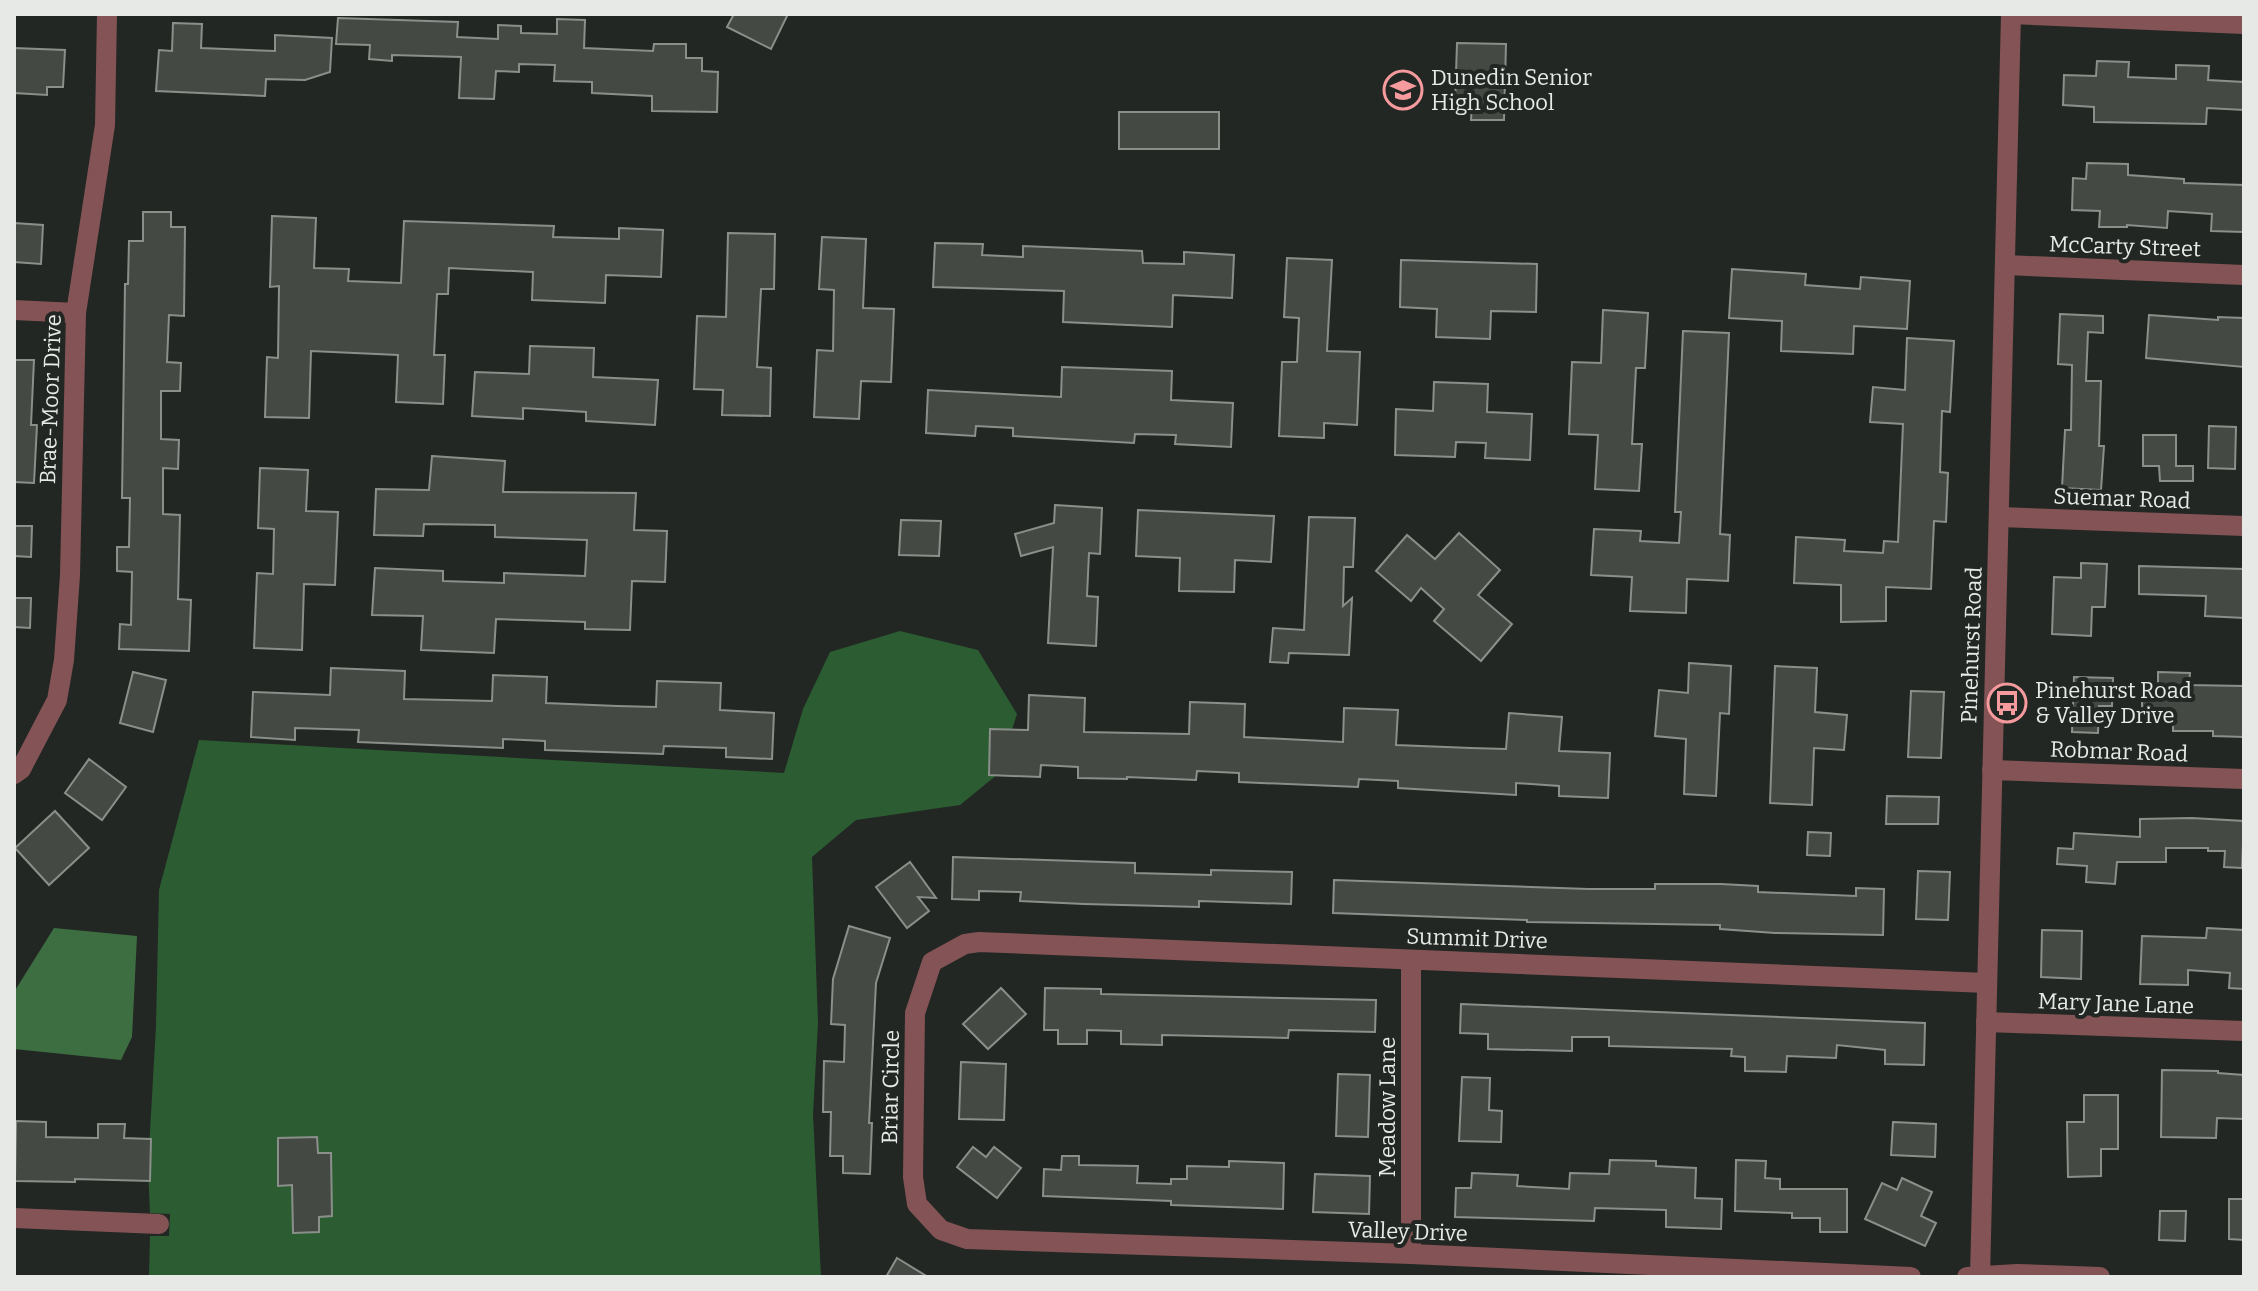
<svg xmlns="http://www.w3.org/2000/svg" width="2258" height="1291" font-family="Bitter,serif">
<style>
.forest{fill:#2c5d32}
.water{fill:#3d6e42}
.building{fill:#444944;stroke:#8a8f8a;stroke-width:2}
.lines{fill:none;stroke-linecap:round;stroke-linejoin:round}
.minor{stroke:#845355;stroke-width:20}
.labels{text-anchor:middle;stroke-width:8;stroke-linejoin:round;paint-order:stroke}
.poi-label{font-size:22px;fill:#e6e9e6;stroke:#222723;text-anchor:start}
.street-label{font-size:22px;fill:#e6e9e6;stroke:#222723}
</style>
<rect width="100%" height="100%" fill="#222723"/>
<path class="forest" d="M900,631L978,650L1017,714L998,774L960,805L856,820L812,857L818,1023L813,1114L821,1277H149L150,1236H169L170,1214L150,1213L148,1167L156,1026L159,890L199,740L784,773L803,709L830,652Z"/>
<path class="water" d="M54,928L137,936L132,1037L121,1060L14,1049V992Z"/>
<g class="building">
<path d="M734,14H788L771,49L727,27Z"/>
<path d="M338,18L458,22L457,37L498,39V25L521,26V33L557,34V19L585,20L584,48L653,51L654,44H686V58H702V71L718,72L717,112L652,111V96L592,93V82L554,81L555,65L519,64V72L496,71L494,99L459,98L461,57L392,55V61L369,59L370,45L336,44Z"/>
<path d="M173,23L202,24L201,48L275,51V35L332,38L330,72L305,80L266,79L265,96L156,91L159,50L172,51Z"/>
<path d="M1457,43L1506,44L1504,120H1471L1472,104H1455Z"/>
<path d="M14,48L65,50L63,87H47V95L14,93Z"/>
<path d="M2097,61L2129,62L2128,77L2176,79V65L2209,66L2208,80L2244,82V110L2207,108L2206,124L2094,122V107L2063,105L2064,75L2096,76Z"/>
<rect x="1119" y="112" width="100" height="37"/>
<path d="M2087,163L2128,164V175L2184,179V183L2244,185V232L2211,231L2212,214L2168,211L2167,228L2127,225V227H2099L2100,211L2072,210L2073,178L2086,179Z"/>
<path d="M143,212H171V227H185L184,316L169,315L167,362L181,363L180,391H161V439L179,440L178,469L163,468V514L180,515L178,599L191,600L189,651L119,649L120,624L131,625L132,572L117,571V547H129L130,498H122L125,284H128L129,241H143Z"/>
<path d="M272,216L316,218L314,268L349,269L348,281L401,283L404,221L554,226L553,237L619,239V228L663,230L661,277L606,275L605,303L532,300L533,272L449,268L448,294H437L434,355H445L443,404L396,402L398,355L311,351L309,418L265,417L267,357L278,358L279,286L270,287Z"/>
<path d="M14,223L43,225L41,264L14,262Z"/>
<path d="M728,233L775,234L774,289H761L757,367L771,368L770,416L722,415L723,390L694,389L697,316L726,317Z"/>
<path d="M822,237L866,239L863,308L894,309L891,382L861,381L859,419L814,417L817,350L833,351L834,290L819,289Z"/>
<path d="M935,243L983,244L982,255L1023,257V246L1142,251L1143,263L1184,264V252L1234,255L1232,298L1173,295L1172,327L1063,322L1064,291L933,287Z"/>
<path d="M1287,258L1332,260L1327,351L1360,352L1357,425L1324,423V438L1279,436L1282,362H1297L1299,318L1284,317Z"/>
<path d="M1401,260L1537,264L1536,312L1491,311L1490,339L1436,337L1437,309L1400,307Z"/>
<path d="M1732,269L1806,274L1805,285L1860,289L1861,277L1910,281L1907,329L1854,326L1853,354L1781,351L1782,321L1729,318Z"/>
<path d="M1603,310L1648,313L1645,368H1636L1632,444H1642L1639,491L1595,489L1598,435L1569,434L1572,362L1601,363Z"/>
<path d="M2060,314L2103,316V333L2088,332L2086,381H2101L2099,446H2104L2101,490L2062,488L2065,430H2071L2072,365L2058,364Z"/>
<path d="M2149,315L2218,320V317L2244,318V367L2146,358Z"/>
<path d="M1683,331L1729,333L1720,534L1730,535L1728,581L1687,579L1686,613L1630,611L1632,577L1591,575L1594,529L1641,531L1640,541L1679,543L1681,512H1675Z"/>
<path d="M1907,338L1954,341L1950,412L1942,411L1940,472L1948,473L1946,522L1934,521L1931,589L1886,587V621L1841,622V585L1794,583L1796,537L1845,540L1844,551L1883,553L1884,541L1898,542L1903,424L1870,422L1873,387L1905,390Z"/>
<path d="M530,346L594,348L593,377L658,380L655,425L586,421V412L523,408V419L472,416L475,372L529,374Z"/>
<path d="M14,360H34L31,425H37L34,483L14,482Z"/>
<path d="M1062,367L1172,371L1171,400L1233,403L1231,447L1175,444L1176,435L1135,434L1134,443L1013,436V428L976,426L975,436L926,433L928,390L1061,397Z"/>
<path d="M1434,382L1488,384L1487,412L1532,414L1530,460L1485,458L1486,443L1456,442L1455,457L1395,455L1396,409L1433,411Z"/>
<path d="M2209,426L2236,427L2235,469L2208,468Z"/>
<path d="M2143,435H2176V466H2193V481H2160L2159,466H2143Z"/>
<path d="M432,456L505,461L503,492L636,493L634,530L667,531L665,582L632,581L630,630L585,629V622L496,619L494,653L421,650L423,616L372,615L375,568L443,571V581L504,583V573L585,576L587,540L495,537V525L424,524L423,536L374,535L376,489L429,490Z"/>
<path d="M260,468L308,470L306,511L338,512L335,585L304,584L302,650L254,648L257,573L273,574L274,529L258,528Z"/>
<path d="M1055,505L1102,508L1100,554L1089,553L1087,596L1098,597L1096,646L1048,643L1053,547L1021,556L1015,534L1054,523Z"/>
<path d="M1138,510L1274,516L1271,562L1235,560L1234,592L1179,591L1180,558L1136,556Z"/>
<path d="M1309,517L1355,518L1353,567H1344L1343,606L1352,598L1349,655L1289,653L1288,663L1270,662L1273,628L1304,630Z"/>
<path d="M901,520L941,521L939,556L899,555Z"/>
<path d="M14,526H32L31,557L14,556Z"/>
<path d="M1459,533L1500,570L1478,595L1512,624L1481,661L1434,621L1444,609L1421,588L1411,601L1376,571L1407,535L1435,559Z"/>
<path d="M2081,563L2107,564L2105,607H2092L2091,636L2052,634L2054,577L2081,578Z"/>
<path d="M2139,566L2244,569V618L2205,616L2206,596L2139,594Z"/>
<path d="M14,598H31L30,628L14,627Z"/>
<path d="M1689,663L1731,666L1729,714L1720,713L1716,796L1684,794L1686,739L1655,736L1659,690L1688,693Z"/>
<path d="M1775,666L1817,668L1815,712L1847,715L1844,750L1814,748L1812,805L1770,803Z"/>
<path d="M331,668L405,671L404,699L492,701L493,675L547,677L546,703L617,706L656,707L657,681L721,683L720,710L774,713L772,759L726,757V748L664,746L663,754L545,750V741L503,739V748L358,742L359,730L295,728V740L251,737L253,692L330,695Z"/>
<path d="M133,672L166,680L153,732L120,723Z"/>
<path d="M2158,672L2190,673L2189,685L2244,686V737L2213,736V731H2173V716H2142V687H2158Z"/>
<path d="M2074,677L2113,678L2112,706H2099L2098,733L2072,732Z"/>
<path d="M1911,691L1944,692L1941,758L1908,757Z"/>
<path d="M1029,695L1085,698L1084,732L1189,734L1190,702L1245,704L1244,737L1343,742L1344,708L1398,710L1396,745L1471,748L1506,749L1509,713L1562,717L1559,751L1610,753L1608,798L1559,796V786L1516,783V795L1398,788V781L1359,779L1358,787L1239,782V773L1197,771L1196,780L1127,777V779L1078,778V767L1041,765L1040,777L989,775L990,729L1028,730Z"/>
<path d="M89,759L126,787L102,820L65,793Z"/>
<path d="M1887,796L1939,797L1938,824H1886Z"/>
<path d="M55,811L89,848L49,885L15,848Z"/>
<path d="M2192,818L2244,821L2242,868L2224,867L2225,851H2208V848H2166V862H2117L2115,884L2086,882L2087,866L2057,864L2058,848L2073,849L2074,833L2140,837V819Z"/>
<path d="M1808,832L1831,833L1830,856L1807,855Z"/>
<path d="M953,857L1135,863V873L1211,875V870L1292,872L1291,904L1199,901V907L1084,904L1020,901L1021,892L979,891V900L952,899Z"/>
<path d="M910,862L936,898L918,897L929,911L907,928L876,887Z"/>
<path d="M1918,871L1950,872L1948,920L1916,919Z"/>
<path d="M1334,880L1588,889H1655V884H1721L1758,886V892L1856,896V888L1884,889L1883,935L1775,933L1720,929V925L1527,922V920L1333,913Z"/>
<path d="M849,926L890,938L876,983L869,1123H872L870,1174L843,1173V1156H830L831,1112H823L824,1061L844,1062L845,1025L831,1024L833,979Z"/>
<path d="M2207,928L2244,930V989L2229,988L2230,973L2188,970V985L2140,984L2142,936L2206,938Z"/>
<path d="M2042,930L2082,931L2081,979L2041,977Z"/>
<path d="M1001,988L1026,1014L988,1049L963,1024Z"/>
<path d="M1045,988L1101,989V994L1376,1000L1375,1032L1289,1030L1288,1038L1162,1035V1045L1121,1044V1031L1087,1030V1044H1058V1030H1044Z"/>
<path d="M1461,1004L1925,1023L1924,1065L1885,1064V1050L1837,1045L1836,1058L1787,1056L1786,1072L1745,1071V1057L1731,1056L1732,1049L1609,1046V1037H1572V1051L1488,1049V1034L1460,1033Z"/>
<path d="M961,1062L1006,1064L1004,1120L959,1119Z"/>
<path d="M2162,1070L2218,1071V1073L2244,1075V1119L2217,1118L2216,1138L2161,1137Z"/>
<path d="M1338,1074L1370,1075L1368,1137L1336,1136Z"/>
<path d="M1462,1077L1490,1078L1489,1110L1502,1111L1501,1142L1459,1141Z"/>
<path d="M2084,1095H2118V1149H2101V1176L2068,1177L2067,1122H2084Z"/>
<path d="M16,1121L46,1122V1137L98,1138V1124H125L124,1138L151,1139L150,1181L75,1179V1182L15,1181Z"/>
<path d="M1893,1122L1936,1124L1935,1157L1891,1155Z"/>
<path d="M317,1137L318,1153H331L332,1216L319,1217V1232L293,1233L292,1185L278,1186V1138Z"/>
<path d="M973,1147L986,1157L994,1147L1021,1168L997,1198L957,1167Z"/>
<path d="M1062,1156H1079V1165L1138,1166L1137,1183L1171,1184V1179H1187V1166L1229,1167V1161L1284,1163L1283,1209L1171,1205V1201L1043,1196L1044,1169L1061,1170Z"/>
<path d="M1610,1160L1656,1161V1166L1696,1168L1695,1198L1722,1199L1721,1229L1666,1227V1210L1595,1208L1594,1221L1455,1217L1456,1188H1471L1472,1173L1518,1175L1517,1186L1569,1189L1570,1173L1609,1174Z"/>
<path d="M1736,1160L1766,1161L1765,1178L1780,1179V1189H1847V1232H1820V1218H1792V1213L1735,1211Z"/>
<path d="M1315,1174L1370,1176L1369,1214L1313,1212Z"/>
<path d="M1902,1178L1932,1192L1921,1216L1936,1223L1925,1246L1865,1219L1882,1183L1897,1190Z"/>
<path d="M2229,1199H2244V1240L2229,1239Z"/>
<path d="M2160,1211H2186L2185,1241L2159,1240Z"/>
<path d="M897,1258L928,1277H886Z"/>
</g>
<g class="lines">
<g class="minor">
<path d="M2011,14L2244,24"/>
<path d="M2005,265L2244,275"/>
<path d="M14,310L76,313"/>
<path d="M1999,517L2244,526"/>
<path d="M1992,770L2244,779"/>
<path d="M14,774L21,769L57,700L64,660L70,575L76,313L105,125L107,14"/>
<path d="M1986,1022L2244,1031"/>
<path d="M14,1218L159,1224"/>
<path d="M1411,1254V960"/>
<path d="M1911,1277L1411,1254L967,1239L941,1230L917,1204L913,1177L915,1013L932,962L965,944L979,942L1987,983"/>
<path d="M1967,1277L2017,1274L2100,1277"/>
<path d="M1980,1277L2011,14"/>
</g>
</g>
<defs>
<g id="school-ring" transform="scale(2)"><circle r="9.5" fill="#222723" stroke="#f59b9e" stroke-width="1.5"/><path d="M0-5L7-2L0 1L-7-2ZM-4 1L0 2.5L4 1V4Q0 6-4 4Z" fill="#f59b9e"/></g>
<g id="bus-ring" transform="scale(2)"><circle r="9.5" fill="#222723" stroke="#f59b9e" stroke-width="1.5"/><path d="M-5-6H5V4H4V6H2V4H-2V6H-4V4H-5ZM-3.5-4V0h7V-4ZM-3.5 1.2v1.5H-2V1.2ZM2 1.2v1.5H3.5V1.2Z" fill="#f59b9e"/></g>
</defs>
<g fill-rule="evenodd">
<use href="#school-ring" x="1403" y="90"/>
<use href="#bus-ring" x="2007" y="703"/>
</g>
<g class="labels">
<g class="poi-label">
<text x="1431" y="85">Dunedin Senior<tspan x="1431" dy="25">High School</tspan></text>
<text x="2035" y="698">Pinehurst Road<tspan x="2035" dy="25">&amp; Valley Drive</tspan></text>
</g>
<g class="street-label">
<text transform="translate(2125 246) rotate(2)" y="8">McCarty Street</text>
<text transform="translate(50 399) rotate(-88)" y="8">Brae-Moor Drive</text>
<text transform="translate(2122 498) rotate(2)" y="8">Suemar Road</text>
<text transform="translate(1971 645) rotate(-88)" y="8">Pinehurst Road</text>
<text transform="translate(2119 751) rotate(2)" y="8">Robmar Road</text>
<text transform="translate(1477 938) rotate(2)" y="8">Summit Drive</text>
<text transform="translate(2116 1003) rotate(2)" y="8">Mary Jane Lane</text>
<text transform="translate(890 1087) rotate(-89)" y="8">Briar Circle</text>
<text transform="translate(1387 1107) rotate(-90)" y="8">Meadow Lane</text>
<text transform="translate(1408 1231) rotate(2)" y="8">Valley Drive</text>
</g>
</g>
<rect width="2258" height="1291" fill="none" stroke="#e6e9e6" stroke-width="32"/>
</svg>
